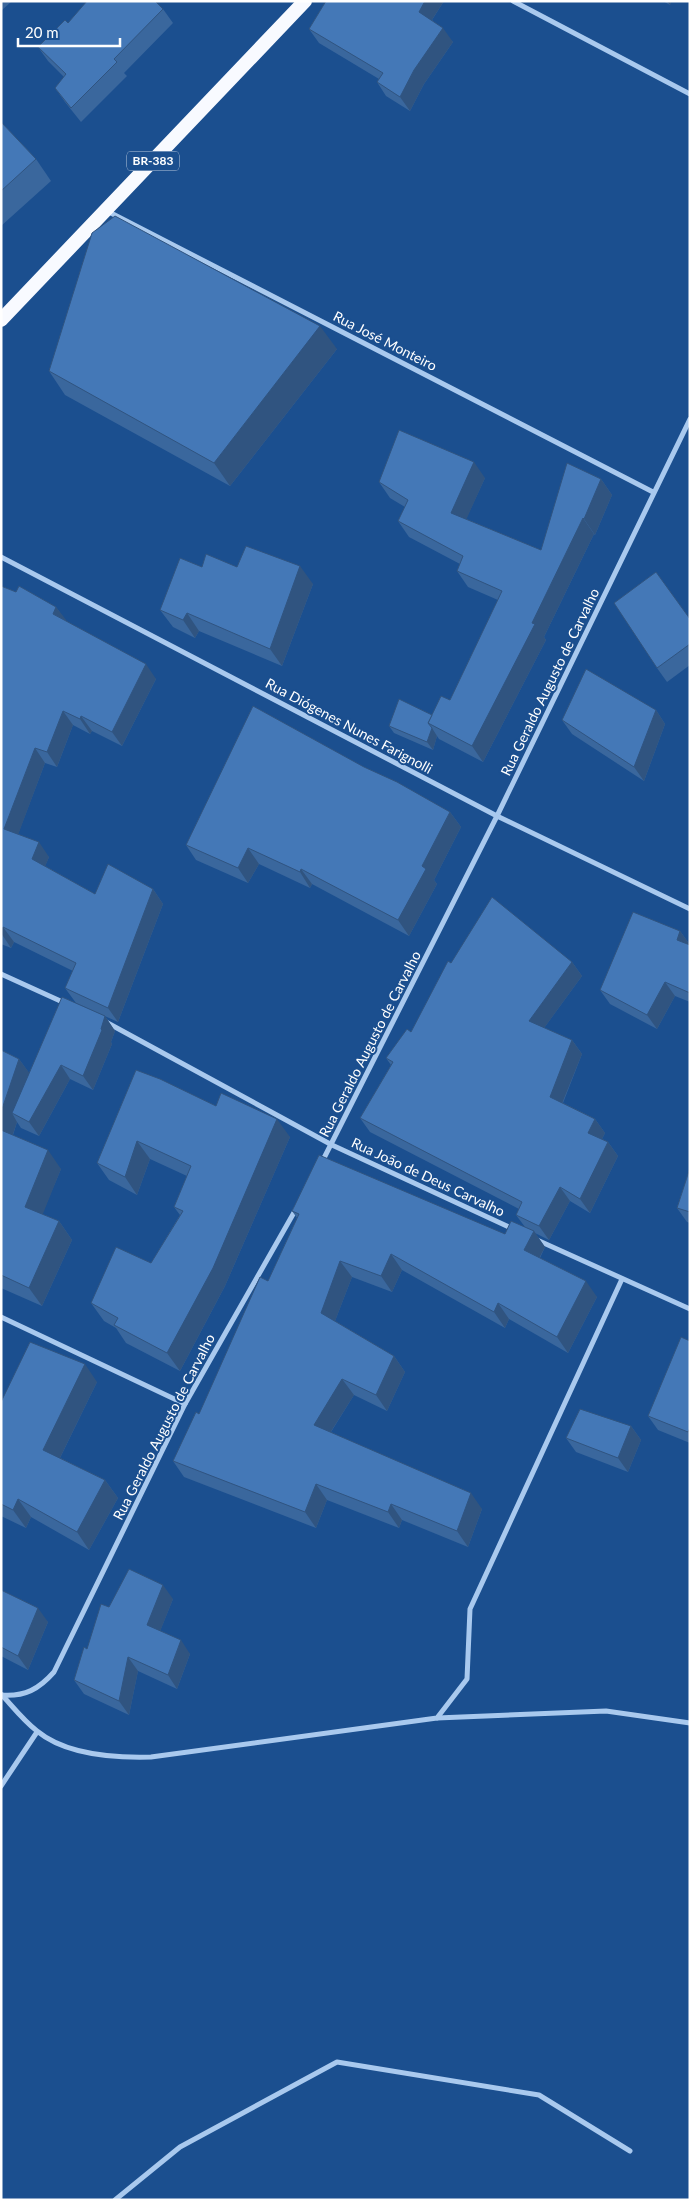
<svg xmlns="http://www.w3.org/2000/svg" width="691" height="2201" font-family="Lato,sans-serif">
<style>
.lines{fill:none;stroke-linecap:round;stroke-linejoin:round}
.minor{stroke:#a9c9ee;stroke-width:5}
.trunk{stroke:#f8faff;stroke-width:14}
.wall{fill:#3a679d}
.shaded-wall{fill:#305480}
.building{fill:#4478b7;stroke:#305480}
.labels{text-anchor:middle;stroke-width:4;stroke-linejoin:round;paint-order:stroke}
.shield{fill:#1b4f8f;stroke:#bbcadd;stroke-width:1}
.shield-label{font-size:12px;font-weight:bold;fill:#fff}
.street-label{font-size:14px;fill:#fff;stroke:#1b4f8f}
</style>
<rect width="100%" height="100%" fill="#1b4f8f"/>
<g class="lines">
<g class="minor">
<path d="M513,1L690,94"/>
<path d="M107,211L653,492"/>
<path d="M1,557L497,816L690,909"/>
<path d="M1,974L67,1004"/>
<path d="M104,1021L332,1145L513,1229"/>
<path d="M322,1162L497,816L690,419"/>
<path d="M537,1240L690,1309"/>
<path d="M1,1317L185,1404"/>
<path d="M1,1695C25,1697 39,1689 54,1672L185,1404L296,1209"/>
<path d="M2,1695C13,1707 24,1721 37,1731C66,1755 115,1758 151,1757L437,1718L467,1679L470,1609L622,1279"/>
<path d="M437,1718L606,1711L690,1723"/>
<path d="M1,1786L37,1732"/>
<path d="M115,2200L180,2147L337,2062L539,2095L630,2151"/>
</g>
<path class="trunk" d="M1,320L305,1"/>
</g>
<g class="wall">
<path d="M1,1H12L1,11Z"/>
<path d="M326,1H444L432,20L453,42L424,84L410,111L386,96L377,82L379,79L319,43L309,29Z"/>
<path d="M663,1H671L670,5Z"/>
<path d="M163,9L173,23L124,73L127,76L81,122L65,102L55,88L64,77L48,61L38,47L68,23Z"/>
<path d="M1,122L36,159L51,181L1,226Z"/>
<path d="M337,349L230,486L65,395L49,371Z"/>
<path d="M485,478L466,519L541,550L601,479L612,495L595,535L594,534L544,637L546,640L483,762L439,739L437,736L433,750L394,733L389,726L432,715L450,700L498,600L468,587L457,571L460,564L409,537L398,521L405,507L390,498L379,482Z"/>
<path d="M202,567H237L313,584L282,666L199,631L195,638L173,627L160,610Z"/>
<path d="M1,586L56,607L66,621L156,679L122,746L92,731L90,734L73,725L57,767L45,763L18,834L49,857L45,866L95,894L153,889L163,904L118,1022L76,1003L65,988L73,971L14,942L11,948L1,944Z"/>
<path d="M690,619V665L667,682L657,668Z"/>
<path d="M656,710L665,724L644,781L572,734L562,720Z"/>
<path d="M364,767L450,812L461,827L434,880L437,884L409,936L312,884L310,888L259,864L248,883L196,860L186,845Z"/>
<path d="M680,931L690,945V1002L675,996L657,1029L610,1004L600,990Z"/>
<path d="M572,962L582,976L544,1028L572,1040L582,1054L563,1103L595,1119L605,1133L602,1139L608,1142L618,1156L590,1213L570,1201L549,1240L535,1233L545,1247L540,1258L597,1297L568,1353L509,1319L505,1328L402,1270L392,1292L352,1277L335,1321L394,1356L405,1372L387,1411L354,1395L331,1432L482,1509L468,1547L402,1520L399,1528L327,1500L316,1528L184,1477L173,1461L199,1414L268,1281L297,1218L292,1211L505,1234L525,1227L516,1215L519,1209L370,1132L360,1118L391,1065L386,1058L411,1032L451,963Z"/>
<path d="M105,1016L115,1031L111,1042L112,1044L93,1090L70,1079L39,1136L21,1128L17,1122L13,1135L61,1169L42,1214L59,1221L72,1240L42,1306L1,1288V1050L19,1059L29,1073Z"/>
<path d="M136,1070L216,1106L290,1137L225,1286L180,1371L126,1343L116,1328L104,1321L91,1303L151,1263L180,1215L174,1207L187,1176L150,1159L137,1195L109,1180L97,1163Z"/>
<path d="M690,1168V1223L687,1222L677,1208Z"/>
<path d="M690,1341V1443L658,1430L648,1416Z"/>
<path d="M97,1382L60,1458L105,1480L118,1498L89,1550L31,1517L26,1528L1,1516V1402Z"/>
<path d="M631,1426L641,1440L628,1472L576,1452L566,1438Z"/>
<path d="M1,1590L48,1622L28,1670L1,1656Z"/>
<path d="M173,1599L160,1631L190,1654L177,1689L138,1671L129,1715L84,1694L74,1680L109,1607Z"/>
</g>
<g class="shaded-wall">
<path d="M425,1H444L428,26L419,12Z"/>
<path d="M667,1H671L670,5Z"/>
<path d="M443,28L453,42L424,84L410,111L400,97L414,70Z"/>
<path d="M320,326L337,349L230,486L214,463Z"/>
<path d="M474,462L485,478L462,529L451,513Z"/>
<path d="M601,479L612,495L595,535L584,519Z"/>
<path d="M583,518L594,534L544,637L546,640L483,762L472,746Z"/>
<path d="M300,566L313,584L282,666L270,649Z"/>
<path d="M56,607L67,621L53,614Z"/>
<path d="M187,613L199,631L195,638L183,620Z"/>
<path d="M146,664L156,679L122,746L112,732Z"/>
<path d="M656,710L665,724L644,781L634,767Z"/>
<path d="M63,711L73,725L57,767L47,752Z"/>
<path d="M81,716L92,731L90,734L80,719Z"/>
<path d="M432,728L437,736L433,750L427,742Z"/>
<path d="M35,748L45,763L15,843L4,829Z"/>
<path d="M450,812L461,827L434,880L437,884L409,936L398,920L422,866Z"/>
<path d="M39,842L49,857L42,874L32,859Z"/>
<path d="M248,848L259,864L248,883L238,868Z"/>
<path d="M301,869L312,884L310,888L300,872Z"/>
<path d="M153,889L163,904L118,1022L108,1008Z"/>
<path d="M3,927L14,942L11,948L1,933Z"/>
<path d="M680,931L690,945L677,940Z"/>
<path d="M572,962L582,976L539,1035L529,1021Z"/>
<path d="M665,982L675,996L657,1029L647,1015Z"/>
<path d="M105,1016L115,1031L111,1042L112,1044L93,1090L83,1076Z"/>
<path d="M572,1040L582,1054L559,1111L550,1097Z"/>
<path d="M19,1059L33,1078L12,1113L17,1122L9,1146L1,1135V1112Z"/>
<path d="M61,1065L70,1079L39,1136L29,1122Z"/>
<path d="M277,1119L290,1137L225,1286L180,1371L167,1353Z"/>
<path d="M595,1119L605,1133L598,1147L588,1133Z"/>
<path d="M137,1141L150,1159L137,1195L125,1177Z"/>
<path d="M608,1142L618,1156L590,1213L580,1199Z"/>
<path d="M48,1150L61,1169L38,1226L25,1207Z"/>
<path d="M560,1187L570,1201L549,1240L539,1226Z"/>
<path d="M59,1221L72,1240L42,1306L29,1288Z"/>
<path d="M534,1231L545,1247L535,1266L524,1250Z"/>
<path d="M391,1254L402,1270L392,1292L381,1276Z"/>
<path d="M340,1261L352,1277L332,1329L321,1313Z"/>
<path d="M586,1281L597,1297L568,1353L557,1337Z"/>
<path d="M498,1303L509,1319L505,1328L494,1312Z"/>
<path d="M394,1356L405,1372L387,1411L376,1395Z"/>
<path d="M85,1364L97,1382L55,1468L43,1450Z"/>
<path d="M342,1379L354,1395L325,1441L314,1425Z"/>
<path d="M631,1426L641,1440L628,1472L618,1458Z"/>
<path d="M105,1480L118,1498L89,1550L77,1532Z"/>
<path d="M316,1484L327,1500L316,1528L305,1512Z"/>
<path d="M471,1493L482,1509L468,1547L457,1531Z"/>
<path d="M18,1499L31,1517L26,1528L13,1510Z"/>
<path d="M391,1504L402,1520L399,1528L388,1512Z"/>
<path d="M163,1585L173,1599L157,1639L147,1625Z"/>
<path d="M38,1608L48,1622L28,1670L18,1656Z"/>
<path d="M181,1640L190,1654L177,1689L168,1675Z"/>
<path d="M128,1657L138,1671L129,1715L119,1701Z"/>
</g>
<g class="building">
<path d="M87,1H155L163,9L114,59L117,62L71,108L55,88L66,74L38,47L65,20L68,23Z"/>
<path d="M326,1H425L419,12L443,28L414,70L400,97L377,82L383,73L309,29Z"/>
<path d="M1,122L36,159L1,191Z"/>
<path d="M115,216L320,326L214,463L49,371L92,233Z"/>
<path d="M399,430L474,462L451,513L541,550L567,463L601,479L584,519L583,518L532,623L535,624L472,746L428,723L441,696L450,700L502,591L457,571L463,556L398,521L408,500L379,482Z"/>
<path d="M246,546L300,566L270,649L187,613L183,620L160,610L180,558L202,567L206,554L237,567Z"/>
<path d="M656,572L690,619V644L657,668L614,603Z"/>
<path d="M1,586L16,592L19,586L56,607L53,614L146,664L112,732L81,716L80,719L63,711L47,752L35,748L4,829L39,842L32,859L95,894L108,864L153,889L108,1008L65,988L76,963L3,927L1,932Z"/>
<path d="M586,669L656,710L634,767L562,720Z"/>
<path d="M399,699L432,715L428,723L432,728L427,742L389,726Z"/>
<path d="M253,706L364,767L397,782L450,812L422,866L426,869L398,920L301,869L300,872L248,848L238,868L186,845Z"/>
<path d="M492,897L572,962L529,1021L572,1040L550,1097L595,1119L588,1133L608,1142L580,1199L560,1187L539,1226L516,1215L522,1202L360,1118L393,1062L386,1058L407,1029L411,1032L448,961L451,963Z"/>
<path d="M633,912L680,931L677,940L690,945V993L665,982L647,1015L600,990Z"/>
<path d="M62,997L105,1016L101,1029L102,1030L83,1076L61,1065L29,1122L12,1113Z"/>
<path d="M1,1050L19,1059L1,1112Z"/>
<path d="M136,1070L160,1079L216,1106L221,1093L277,1119L213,1268L167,1353L114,1325L118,1318L91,1303L116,1247L151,1263L183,1211L174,1207L191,1166L137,1141L125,1177L97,1163Z"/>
<path d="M1,1130L48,1150L25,1207L59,1221L29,1288L1,1275Z"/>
<path d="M319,1155L505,1234L511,1221L534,1231L524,1250L586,1281L557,1337L498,1303L494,1312L391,1254L381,1276L340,1261L321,1313L394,1356L376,1395L342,1379L314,1425L471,1493L457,1531L391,1504L388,1512L316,1484L305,1512L173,1461L196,1412L199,1414L260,1277L268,1281L299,1214L292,1211Z"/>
<path d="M690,1168V1212L677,1208Z"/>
<path d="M681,1337L690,1341V1428L688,1432L648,1416Z"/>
<path d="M30,1342L85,1364L43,1450L105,1480L77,1532L18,1499L13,1510L1,1504V1402Z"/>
<path d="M580,1409L631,1426L618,1458L566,1438Z"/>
<path d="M129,1569L163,1585L147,1625L181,1640L168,1675L128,1657L119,1701L74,1680L84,1647L87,1649L101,1604L109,1607Z"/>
<path d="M1,1590L38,1608L18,1656L1,1647Z"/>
</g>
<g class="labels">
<rect class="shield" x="127" y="151.5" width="52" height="19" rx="4"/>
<g class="shield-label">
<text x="153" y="165">BR-383</text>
</g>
<g class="street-label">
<text transform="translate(385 341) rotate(27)" y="5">Rua José Monteiro</text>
<text transform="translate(550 682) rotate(-64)" y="5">Rua Geraldo Augusto de Carvalho</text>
<text transform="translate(349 726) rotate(28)" y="5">Rua Diógenes Nunes Farignolli</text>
<text transform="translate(370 1044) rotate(-63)" y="5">Rua Geraldo Augusto de Carvalho</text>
<text transform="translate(428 1177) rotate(25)" y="5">Rua João de Deus Carvalho</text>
<text transform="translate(164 1427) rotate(-63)" y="5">Rua Geraldo Augusto de Carvalho</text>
</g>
</g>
<rect width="691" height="2201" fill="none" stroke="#ffffff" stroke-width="5"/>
<path d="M18 38v8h102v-8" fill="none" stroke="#ffffff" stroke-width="2.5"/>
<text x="25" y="38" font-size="15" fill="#ffffff" stroke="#1b4f8f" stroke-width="4" paint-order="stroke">20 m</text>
</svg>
